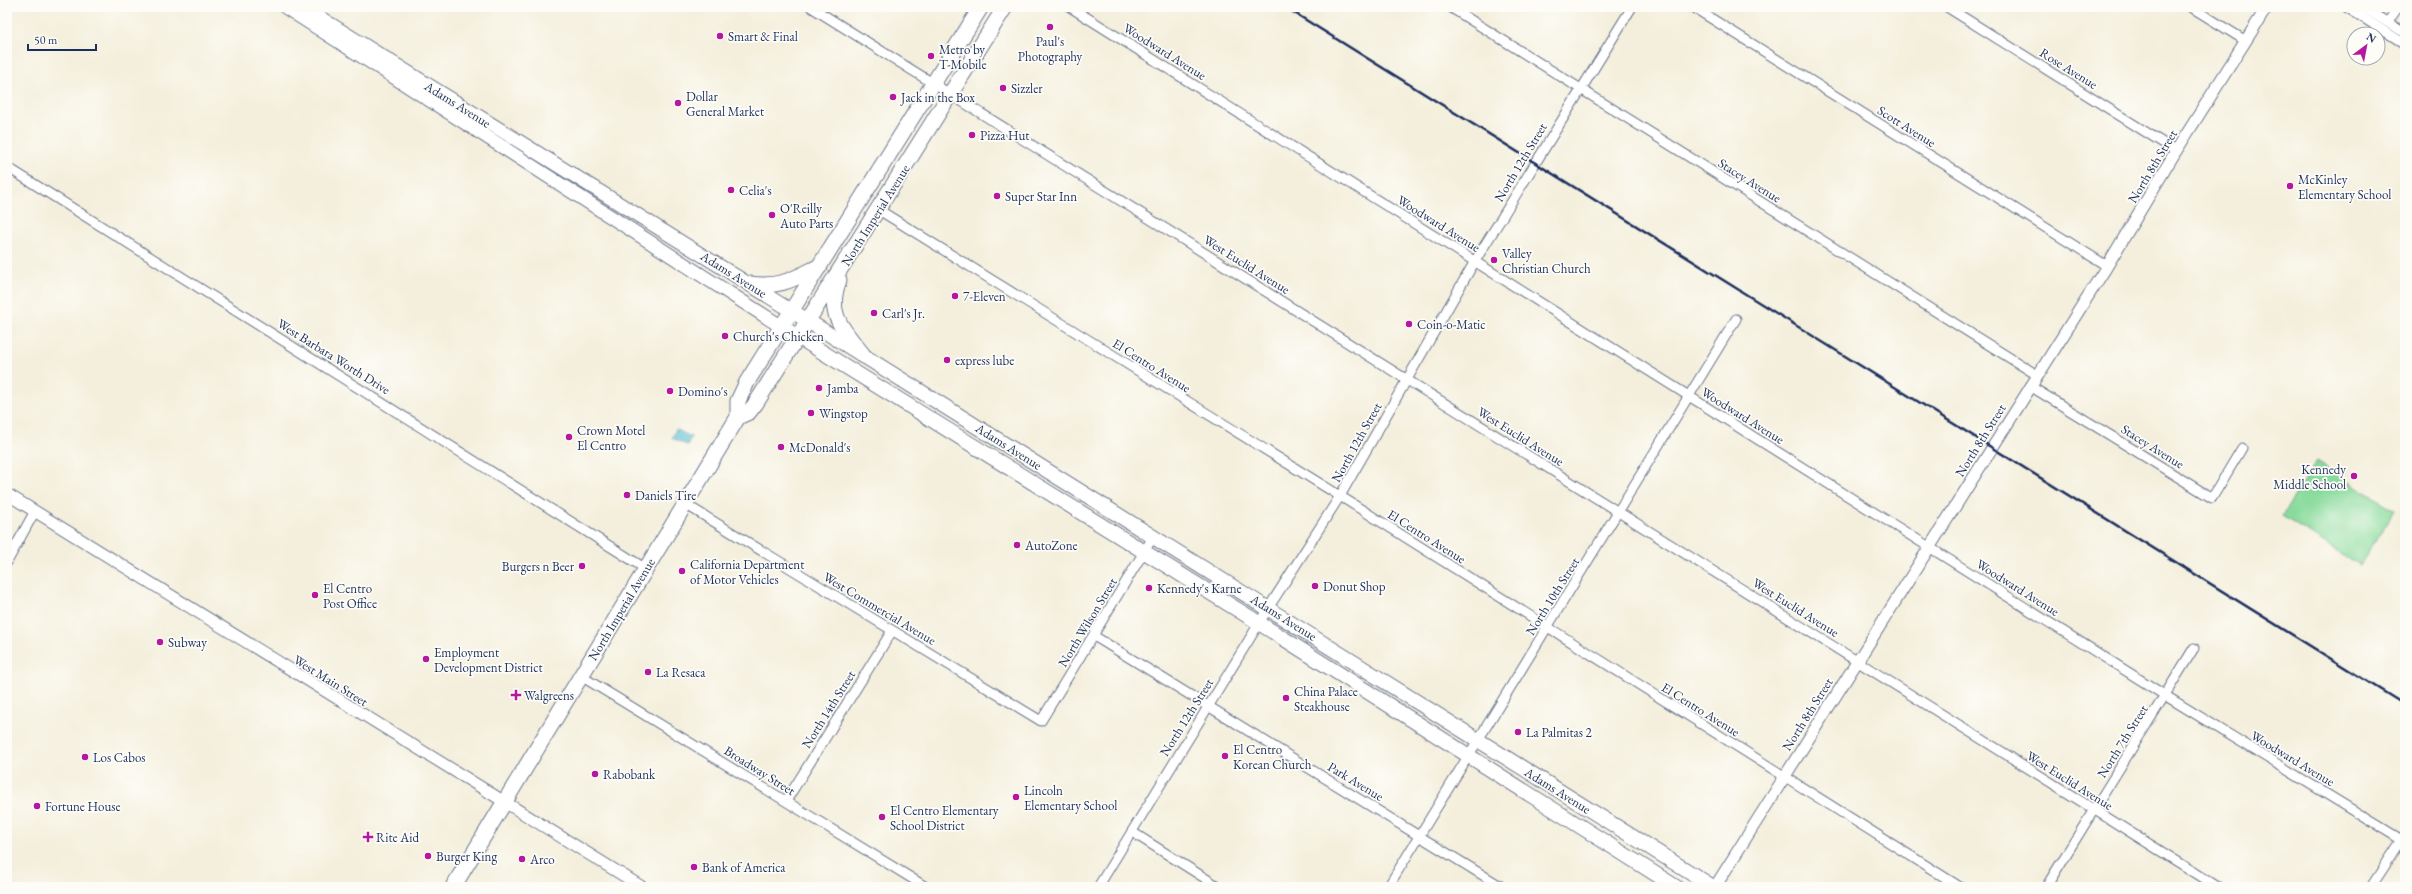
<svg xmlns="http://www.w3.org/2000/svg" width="2412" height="894" font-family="'EB Garamond',serif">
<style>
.green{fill:#89db9c;stroke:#52857d}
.water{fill:#54bed0;stroke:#387697}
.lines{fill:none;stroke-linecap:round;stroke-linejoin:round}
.minor-casing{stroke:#67728a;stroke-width:11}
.tertiary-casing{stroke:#67728a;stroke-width:13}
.secondary-casing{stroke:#67728a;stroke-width:15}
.primary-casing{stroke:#67728a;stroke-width:16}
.trunk-casing{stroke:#67728a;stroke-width:17}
.minor{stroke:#fff;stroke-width:9}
.tertiary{stroke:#fff;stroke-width:11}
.secondary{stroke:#fff;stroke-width:13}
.primary{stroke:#fff;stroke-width:14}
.trunk{stroke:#fff;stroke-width:15}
.rail{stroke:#1b2f5e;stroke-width:2.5}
.poi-dot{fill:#b5179e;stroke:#fdfcf7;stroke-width:1.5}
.labels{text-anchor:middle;stroke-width:3.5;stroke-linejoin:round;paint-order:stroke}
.poi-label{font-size:13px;fill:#1b2f5e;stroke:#fdfcf7;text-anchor:start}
.street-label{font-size:13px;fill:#1b2f5e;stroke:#fdfcf7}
</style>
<rect width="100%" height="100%" fill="#fdfcf7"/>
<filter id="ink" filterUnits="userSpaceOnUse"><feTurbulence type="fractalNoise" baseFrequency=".025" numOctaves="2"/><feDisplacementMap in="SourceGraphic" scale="8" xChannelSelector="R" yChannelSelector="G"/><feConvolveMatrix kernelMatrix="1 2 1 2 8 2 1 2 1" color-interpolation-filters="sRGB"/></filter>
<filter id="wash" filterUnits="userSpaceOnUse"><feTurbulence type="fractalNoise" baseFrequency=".012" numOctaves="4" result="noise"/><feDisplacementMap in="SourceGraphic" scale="16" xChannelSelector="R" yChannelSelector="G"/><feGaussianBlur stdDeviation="0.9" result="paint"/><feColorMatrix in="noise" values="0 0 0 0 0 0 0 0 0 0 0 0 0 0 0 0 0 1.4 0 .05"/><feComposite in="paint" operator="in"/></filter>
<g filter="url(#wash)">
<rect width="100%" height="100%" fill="#f4efdc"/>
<path class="green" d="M2317,461L2395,510L2360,565L2282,516Z"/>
<path class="water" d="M676,429L691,437L687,445L672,438Z"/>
</g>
<g filter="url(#ink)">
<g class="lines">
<g class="minor-casing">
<g id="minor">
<path d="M811,7L2218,887"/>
<path d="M1070,7L2166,696L2405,842"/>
<path d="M1450,7L2037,375"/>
<path d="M1693,7L2107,266"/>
<path d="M1947,7L2176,151"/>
<path d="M2191,7L2246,41"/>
<path d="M2346,7L2405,44"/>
<path d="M2362,7L2405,33"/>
<path d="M2388,22L2398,7"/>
<path d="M7,167L646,569"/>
<path d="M879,210L1340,496L1960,887"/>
<path d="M2030,386L2212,498L2242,448"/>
<path d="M685,504L1041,721L1153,537"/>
<path d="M7,562L35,511"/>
<path d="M1094,636L1502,887"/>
<path d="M581,676L926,887"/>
<path d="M786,801L892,631"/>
<path d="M1132,832L1219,887"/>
<path d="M1098,887L1269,607L1340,496L1475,261L1632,7"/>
<path d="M1388,887L1736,319"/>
<path d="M2046,887L2194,648"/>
<path d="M2371,887L2405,835"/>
</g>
</g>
<g class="tertiary-casing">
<g id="tertiary">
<path d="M7,494L642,887"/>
<path d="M1715,887L2107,266L2176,151L2267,7"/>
</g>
</g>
<g class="secondary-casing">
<g id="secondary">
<path d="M285,7L782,327"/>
<path d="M303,7L792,311"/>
</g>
</g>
<g class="primary-casing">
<g id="primary">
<path d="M792,311L1713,887"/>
<path d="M782,327L1259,623L1676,887"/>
</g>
</g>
<g class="trunk-casing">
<g id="trunk">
<path d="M839,280C825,315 844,330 864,356"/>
<path d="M750,284C781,288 793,279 820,266"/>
<path d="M738,417L749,412L756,403L1005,7"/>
<path d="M453,887L738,417V401L747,382L981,7"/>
</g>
</g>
<use href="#minor" class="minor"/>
<use href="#tertiary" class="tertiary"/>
<use href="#secondary" class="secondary"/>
<use href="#primary" class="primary"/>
<use href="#trunk" class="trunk"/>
<path class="rail" d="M1285,7L2405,705"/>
</g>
</g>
<g class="poi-dot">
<circle cx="1050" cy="27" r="4"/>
<circle cx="720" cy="36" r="4"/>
<circle cx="931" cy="56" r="4"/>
<circle cx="1003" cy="88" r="4"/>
<circle cx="893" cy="97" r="4"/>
<circle cx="678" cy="103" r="4"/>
<circle cx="972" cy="135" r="4"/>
<circle cx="2290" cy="186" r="4"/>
<circle cx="731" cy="190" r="4"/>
<circle cx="997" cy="196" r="4"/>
<circle cx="772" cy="215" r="4"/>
<circle cx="1494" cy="260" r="4"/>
<circle cx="955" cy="296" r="4"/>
<circle cx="874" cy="313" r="4"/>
<circle cx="1409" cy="324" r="4"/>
<circle cx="725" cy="336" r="4"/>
<circle cx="947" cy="360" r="4"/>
<circle cx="819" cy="388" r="4"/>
<circle cx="670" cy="391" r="4"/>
<circle cx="811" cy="413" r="4"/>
<circle cx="569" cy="437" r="4"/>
<circle cx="781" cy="447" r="4"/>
<circle cx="2354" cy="476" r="4"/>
<circle cx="627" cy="495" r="4"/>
<circle cx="1017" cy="545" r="4"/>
<circle cx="582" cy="566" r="4"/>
<circle cx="682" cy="571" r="4"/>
<circle cx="1315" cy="586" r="4"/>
<circle cx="1149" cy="588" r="4"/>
<circle cx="315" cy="595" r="4"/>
<circle cx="160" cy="642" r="4"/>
<circle cx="426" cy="659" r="4"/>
<circle cx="648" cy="672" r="4"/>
<path d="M514 689h4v4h4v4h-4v4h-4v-4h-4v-4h4z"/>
<circle cx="1286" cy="698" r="4"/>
<circle cx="1518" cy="732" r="4"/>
<circle cx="1225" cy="756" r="4"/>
<circle cx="85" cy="757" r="4"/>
<circle cx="595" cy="774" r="4"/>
<circle cx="1016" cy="797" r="4"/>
<circle cx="37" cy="806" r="4"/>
<circle cx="882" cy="817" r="4"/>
<path d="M366 831h4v4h4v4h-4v4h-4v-4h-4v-4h4z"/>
<circle cx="428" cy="856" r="4"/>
<circle cx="522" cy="859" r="4"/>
<circle cx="694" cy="867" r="4"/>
</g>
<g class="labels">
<g class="poi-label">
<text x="728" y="41">Smart &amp; Final</text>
<text x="1050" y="46" text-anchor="middle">Paul's<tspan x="1050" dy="15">Photography</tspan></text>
<text x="939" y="54">Metro by<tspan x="939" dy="15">T-Mobile</tspan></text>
<text x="1011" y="93">Sizzler</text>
<text x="686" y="101">Dollar<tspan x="686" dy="15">General Market</tspan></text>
<text x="901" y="102">Jack in the Box</text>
<text x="980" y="140">Pizza Hut</text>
<text x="2298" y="184">McKinley<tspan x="2298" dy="15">Elementary School</tspan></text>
<text x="739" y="195">Celia's</text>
<text x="1005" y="201">Super Star Inn</text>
<text x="780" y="213">O'Reilly<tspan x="780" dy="15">Auto Parts</tspan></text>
<text x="1502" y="258">Valley<tspan x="1502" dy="15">Christian Church</tspan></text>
<text x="963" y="301">7-Eleven</text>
<text x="882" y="318">Carl's Jr.</text>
<text x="1417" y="329">Coin-o-Matic</text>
<text x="733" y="341">Church's Chicken</text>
<text x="955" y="365">express lube</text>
<text x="827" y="393">Jamba</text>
<text x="678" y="396">Domino's</text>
<text x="819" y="418">Wingstop</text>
<text x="577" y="435">Crown Motel<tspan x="577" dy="15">El Centro</tspan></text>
<text x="789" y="452">McDonald's</text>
<text x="2346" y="474" text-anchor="end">Kennedy<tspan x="2346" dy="15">Middle School</tspan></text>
<text x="635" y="500">Daniels Tire</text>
<text x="1025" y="550">AutoZone</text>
<text x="690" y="569">California Department<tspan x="690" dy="15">of Motor Vehicles</tspan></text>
<text x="574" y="571" text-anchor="end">Burgers n Beer</text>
<text x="1323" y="591">Donut Shop</text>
<text x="323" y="593">El Centro<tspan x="323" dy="15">Post Office</tspan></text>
<text x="1157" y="593">Kennedy's Karne</text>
<text x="168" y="647">Subway</text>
<text x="434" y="657">Employment<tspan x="434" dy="15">Development District</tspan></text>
<text x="656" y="677">La Resaca</text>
<text x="1294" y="696">China Palace<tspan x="1294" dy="15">Steakhouse</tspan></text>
<text x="524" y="700">Walgreens</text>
<text x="1526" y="737">La Palmitas 2</text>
<text x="1233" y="754">El Centro<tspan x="1233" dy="15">Korean Church</tspan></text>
<text x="93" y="762">Los Cabos</text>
<text x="603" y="779">Rabobank</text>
<text x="1024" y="795">Lincoln<tspan x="1024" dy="15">Elementary School</tspan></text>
<text x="45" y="811">Fortune House</text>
<text x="890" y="815">El Centro Elementary<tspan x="890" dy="15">School District</tspan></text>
<text x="376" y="842">Rite Aid</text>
<text x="436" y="861">Burger King</text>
<text x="530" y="864">Arco</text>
<text x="702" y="872">Bank of America</text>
</g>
<g class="street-label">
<text transform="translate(1165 51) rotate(32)" y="5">Woodward Avenue</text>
<text transform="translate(2069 68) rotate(32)" y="5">Rose Avenue</text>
<text transform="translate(458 104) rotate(32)" y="5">Adams Avenue</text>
<text transform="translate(1907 126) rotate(32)" y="5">Scott Avenue</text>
<text transform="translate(1520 162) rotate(-59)" y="5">North 12th Street</text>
<text transform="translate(2152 166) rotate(-59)" y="5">North 8th Street</text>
<text transform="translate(1750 180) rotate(32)" y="5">Stacey Avenue</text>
<text transform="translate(875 215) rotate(-58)" y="5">North Imperial Avenue</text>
<text transform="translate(1439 223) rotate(32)" y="5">Woodward Avenue</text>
<text transform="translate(1247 264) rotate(32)" y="5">West Euclid Avenue</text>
<text transform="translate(734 274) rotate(32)" y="5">Adams Avenue</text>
<text transform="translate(334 356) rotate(32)" y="5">West Barbara Worth Drive</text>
<text transform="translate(1152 365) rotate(32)" y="5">El Centro Avenue</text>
<text transform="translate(1743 415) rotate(32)" y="5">Woodward Avenue</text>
<text transform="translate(1521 436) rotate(32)" y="5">West Euclid Avenue</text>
<text transform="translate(1980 440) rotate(-58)" y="5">North 8th Street</text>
<text transform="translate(1356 442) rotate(-61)" y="5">North 12th Street</text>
<text transform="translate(1009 446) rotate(32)" y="5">Adams Avenue</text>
<text transform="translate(2153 446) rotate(32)" y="5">Stacey Avenue</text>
<text transform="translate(1427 536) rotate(32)" y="5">El Centro Avenue</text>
<text transform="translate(2018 587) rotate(32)" y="5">Woodward Avenue</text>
<text transform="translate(1552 596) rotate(-58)" y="5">North 10th Street</text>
<text transform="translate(1796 607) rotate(32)" y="5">West Euclid Avenue</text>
<text transform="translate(880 608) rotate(31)" y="5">West Commercial Avenue</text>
<text transform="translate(621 609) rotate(-59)" y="5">North Imperial Avenue</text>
<text transform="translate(1284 617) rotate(32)" y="5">Adams Avenue</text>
<text transform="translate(1087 622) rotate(-59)" y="5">North Wilson Street</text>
<text transform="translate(331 680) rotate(32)" y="5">West Main Street</text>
<text transform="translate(828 709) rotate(-58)" y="5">North 14th Street</text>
<text transform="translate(1701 709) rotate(32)" y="5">El Centro Avenue</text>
<text transform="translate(1807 714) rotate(-58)" y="5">North 8th Street</text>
<text transform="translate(1186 717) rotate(-58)" y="5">North 12th Street</text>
<text transform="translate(2122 741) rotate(-58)" y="5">North 7th Street</text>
<text transform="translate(2293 758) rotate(31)" y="5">Woodward Avenue</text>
<text transform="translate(760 770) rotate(32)" y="5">Broadway Street</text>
<text transform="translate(2070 780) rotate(32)" y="5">West Euclid Avenue</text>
<text transform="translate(1356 781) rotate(31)" y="5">Park Avenue</text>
<text transform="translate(1558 790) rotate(32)" y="5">Adams Avenue</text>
</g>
</g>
<rect width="2412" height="894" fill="none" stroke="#fdfcf7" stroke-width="24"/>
<g transform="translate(2366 46) rotate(32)"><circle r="19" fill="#fdfcf7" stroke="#a3aaba"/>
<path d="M0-3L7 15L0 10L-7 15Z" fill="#b5179e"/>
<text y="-6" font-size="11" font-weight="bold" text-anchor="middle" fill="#1b2f5e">N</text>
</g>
<path d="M28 44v6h68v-6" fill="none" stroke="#1b2f5e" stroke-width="2"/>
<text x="34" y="44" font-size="12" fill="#1b2f5e" stroke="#fdfcf7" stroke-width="3" paint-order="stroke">50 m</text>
</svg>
